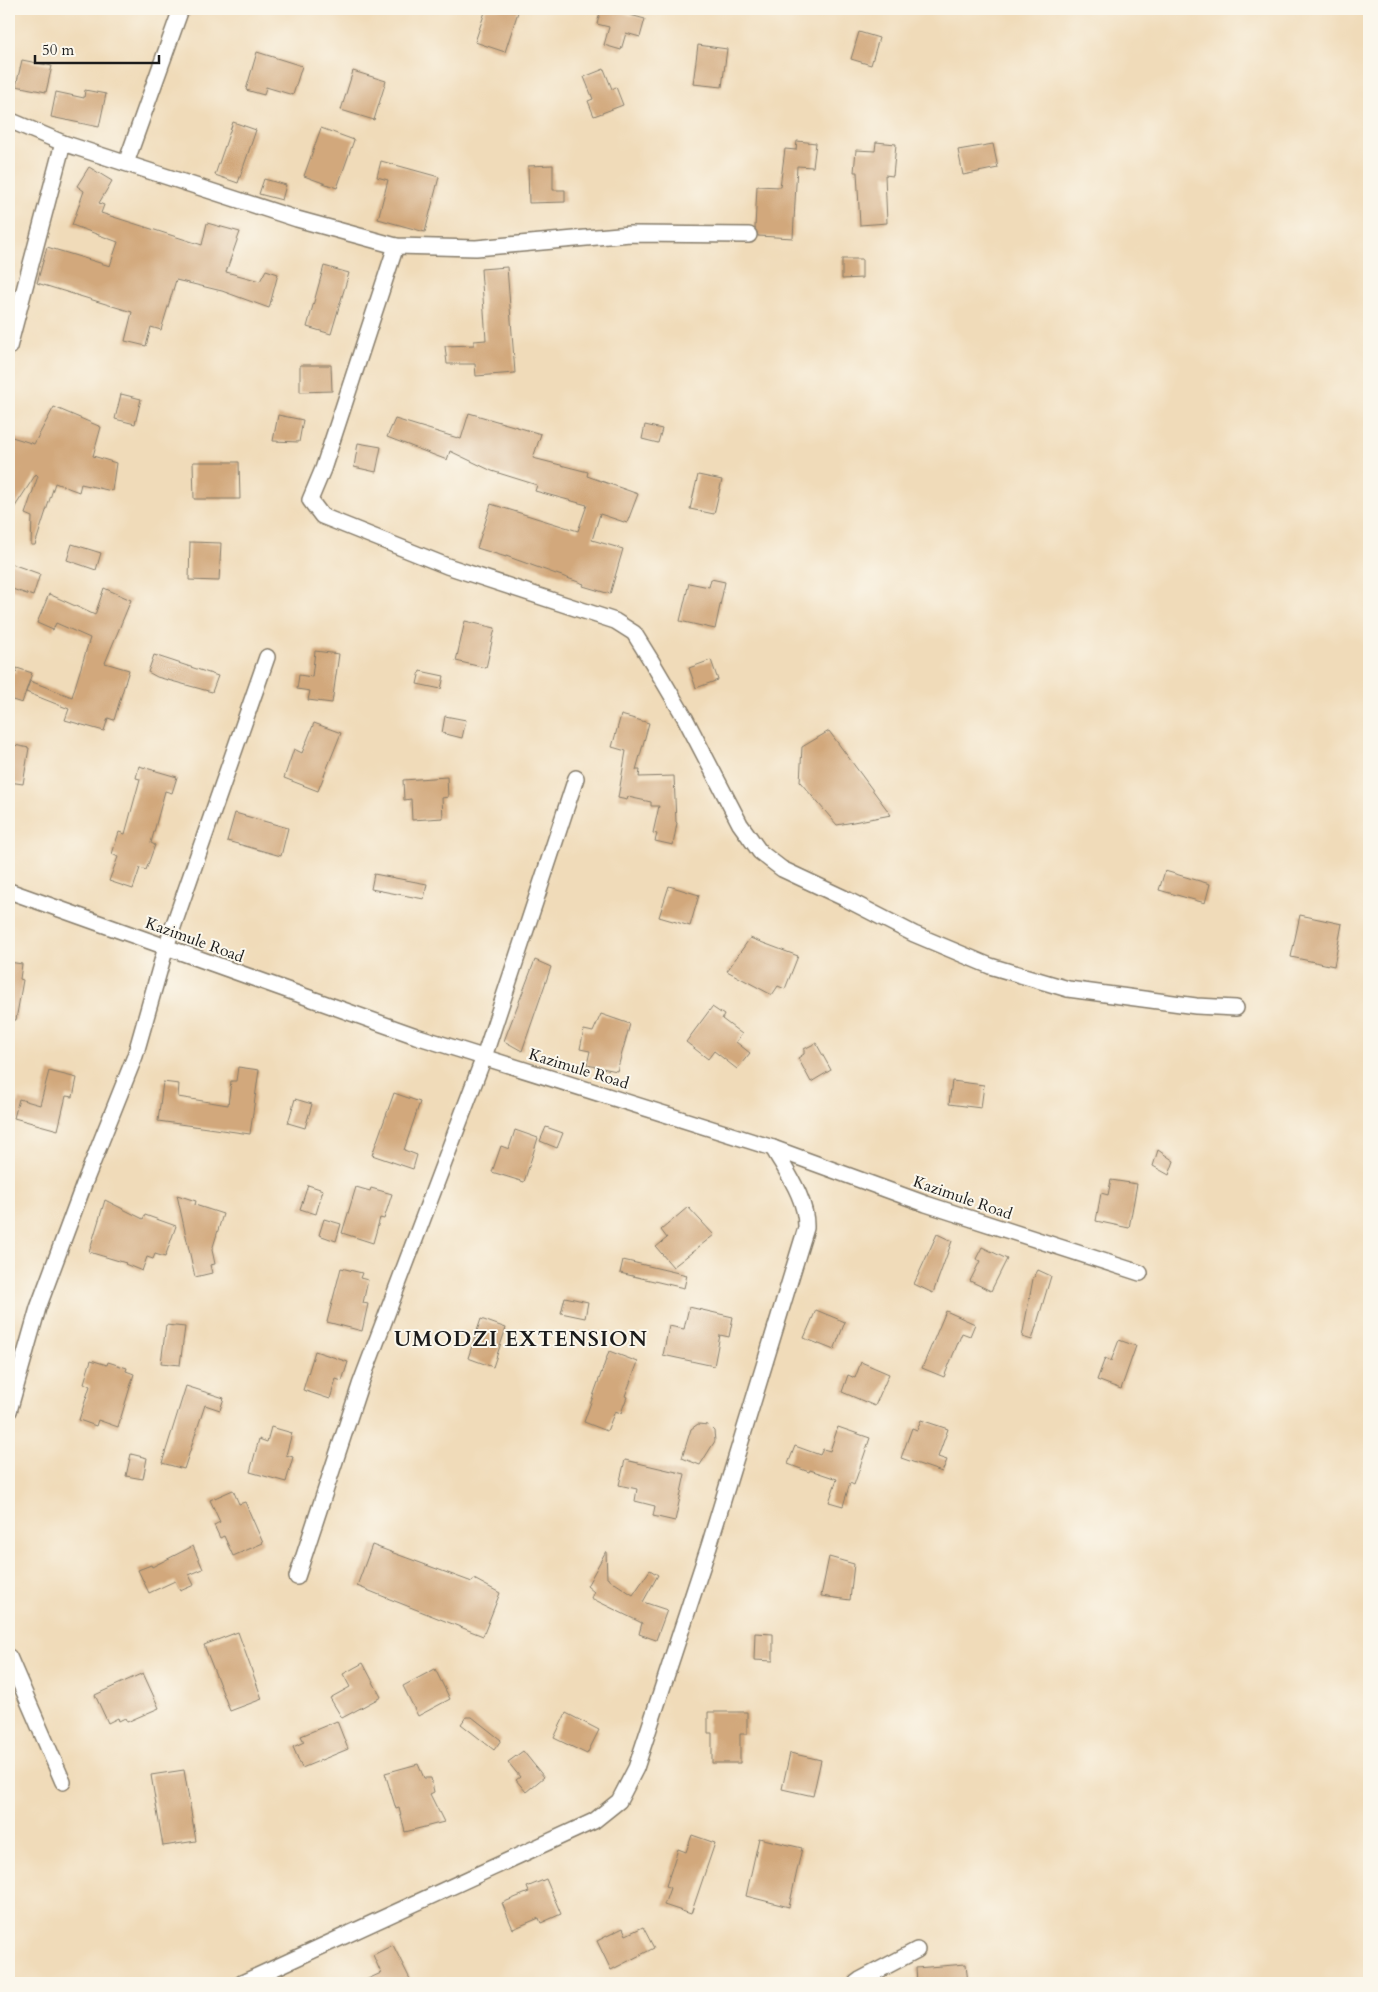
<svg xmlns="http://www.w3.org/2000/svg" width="1378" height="1992" font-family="Cardo,serif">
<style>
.building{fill:#d2a87c}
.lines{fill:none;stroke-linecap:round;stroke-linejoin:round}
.minor-casing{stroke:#867c6a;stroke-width:18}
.minor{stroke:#fff;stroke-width:15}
.labels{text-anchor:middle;stroke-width:4;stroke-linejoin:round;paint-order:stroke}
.street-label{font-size:16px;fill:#1c1c1c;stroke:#fbf7ec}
.district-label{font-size:21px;font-weight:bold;letter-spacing:1px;fill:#1c1c1c;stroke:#fbf7ec}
</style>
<rect width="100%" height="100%" fill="#fbf7ec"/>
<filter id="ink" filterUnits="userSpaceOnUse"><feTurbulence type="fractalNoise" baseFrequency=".02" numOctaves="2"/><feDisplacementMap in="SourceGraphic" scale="10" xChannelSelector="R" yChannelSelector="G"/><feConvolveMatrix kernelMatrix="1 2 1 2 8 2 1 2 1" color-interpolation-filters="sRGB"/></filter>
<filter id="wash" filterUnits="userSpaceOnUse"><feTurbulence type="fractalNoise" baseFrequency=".0096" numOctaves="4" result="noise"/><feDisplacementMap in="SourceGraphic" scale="20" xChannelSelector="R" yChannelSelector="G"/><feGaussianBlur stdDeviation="1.12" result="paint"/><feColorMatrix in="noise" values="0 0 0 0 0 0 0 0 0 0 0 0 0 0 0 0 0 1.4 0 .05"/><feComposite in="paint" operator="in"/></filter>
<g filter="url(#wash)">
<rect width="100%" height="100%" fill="#f0dbb9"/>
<g id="blocks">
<g class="building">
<path d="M486,9H519L505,52L475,42Z"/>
<path d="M601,9H608L645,19L640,37L626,33L621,50L604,45L609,27L597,24Z"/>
<path d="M859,32L879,38L871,65L851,59Z"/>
<path d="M698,45L727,49L722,87L693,84Z"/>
<path d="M257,52L302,66L293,95L266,87L264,95L246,90Z"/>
<path d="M22,60L52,66L46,92L16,86Z"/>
<path d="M604,69L612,89L616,87L623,105L594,116L588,101L593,99L584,77Z"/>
<path d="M353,71L386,81L374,120L341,110Z"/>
<path d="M85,90L106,94L99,127L51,117L56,92L84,98Z"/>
<path d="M233,122L256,130L238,183L215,175Z"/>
<path d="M321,128L354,140L337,188L304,176Z"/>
<path d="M797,141L816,143L813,167L797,166L793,238L758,236L755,228L757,186L780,187L785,149L796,150Z"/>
<path d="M876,142L896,144L893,176L885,175L887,223L860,225L857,172H854L856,150L875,151Z"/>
<path d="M993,144L998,168L963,175L958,150Z"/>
<path d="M381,161L439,177L425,232L378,219L388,180L377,177Z"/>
<path d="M553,165V190H565V202L529,203L528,166Z"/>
<path d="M89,167L112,181L99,203L104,205L101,213L202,245L207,223L240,232L226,272L260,281L266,270L278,274L269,308L222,291L176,280L161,330L151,327L146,346L125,341L132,312L37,283L47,247L110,266L118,242L72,225L84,191L77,186Z"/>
<path d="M264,179L286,185L282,200L259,194Z"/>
<path d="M842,259H862V278L842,279Z"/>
<path d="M324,266L349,273L331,334L307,327Z"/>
<path d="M507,267L515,373L476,376L475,364H447L445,346L474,345V341L486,340L481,269Z"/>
<path d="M300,365H331L332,391L300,392Z"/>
<path d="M121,394L141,399L135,424L115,419Z"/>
<path d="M54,407L101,427L93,456L116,463L112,491L81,484L79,492L55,483L35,545H31L32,517L25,514L38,476L36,474L9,516V436L34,444Z"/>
<path d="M469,413L541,434L533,458L588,472L587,476L638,494L627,523L600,514L592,540L623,549L610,594L583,586L584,584L506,556V557L477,548L491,504L578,531L587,505L535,491L537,485L492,471L450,451L447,460L387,437L395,419L461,439Z"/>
<path d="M278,415L303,420L299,442L273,441Z"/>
<path d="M645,425L662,429L658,443L642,439Z"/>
<path d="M358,443L381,447L376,472L354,467Z"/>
<path d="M193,462H239L240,499H194Z"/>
<path d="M698,475L722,480L714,514L690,509Z"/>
<path d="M190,542L221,543L219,581L189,580Z"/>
<path d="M72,544L101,553L96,570L67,560Z"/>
<path d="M9,563L40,574L33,596L9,588Z"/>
<path d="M711,579L725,582L715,629L680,621L689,583L709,587Z"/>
<path d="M104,588L131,600L105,663L129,670L114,720L108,718L104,731L65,720L69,709L26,692L30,681L72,697L90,638L56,623L53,630L37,623L49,594L95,615Z"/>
<path d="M465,621L495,628L486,668L456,661Z"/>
<path d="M315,651L339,654L332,703L308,700L310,691L297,689L299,675L312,677Z"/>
<path d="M154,655L218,676L212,692L157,677L148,672Z"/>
<path d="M711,660L718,680L696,688L689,668Z"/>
<path d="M17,668L32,673L22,703L9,699V670L16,673Z"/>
<path d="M420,671L444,676L441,689L417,684Z"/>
<path d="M621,715L649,723L636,770H640L639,777L674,776L676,822L677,823L673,845L655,841L657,834L653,833L659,806H651V802L628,797L627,800L618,798L626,751L612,747Z"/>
<path d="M445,716L466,720L462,738L442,733Z"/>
<path d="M314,723L341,733L318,791L284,778L294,749L302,753Z"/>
<path d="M829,731L891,815L837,825L800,782L802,747Z"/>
<path d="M9,744L29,748L23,784L9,782Z"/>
<path d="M139,766L177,777L172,793L165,791L151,843L155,845L146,870L140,868L133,889L109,881L118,857L112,854L119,832L125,834L140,779L136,778Z"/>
<path d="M447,777L448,797L442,798L443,818L412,820L411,799L404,800L403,780Z"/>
<path d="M235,813L288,828L281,856L227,841Z"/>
<path d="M1165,871L1210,884L1205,903L1159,890Z"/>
<path d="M374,874L427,884L424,899L371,889Z"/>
<path d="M669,886L699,895L690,926L659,917Z"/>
<path d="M1300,915L1342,924L1334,966L1291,957Z"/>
<path d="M750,938L798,956L785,989L778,986L772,995L727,971Z"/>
<path d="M535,960L551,967L522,1051L504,1041Z"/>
<path d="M9,962L22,964L20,979L23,980L16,1020H9Z"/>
<path d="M712,1007L724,1015L722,1019L742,1034L736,1042L750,1053L737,1069L714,1051L708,1059L686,1042Z"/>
<path d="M601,1014L630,1024L617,1071L587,1065L590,1051L580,1049L584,1030L593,1032Z"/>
<path d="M816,1043L831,1070L811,1082L798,1058L804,1054V1049Z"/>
<path d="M238,1067L259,1070L250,1134L158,1121L163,1082L179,1084L178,1097L228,1105L231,1081H236Z"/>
<path d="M49,1071L77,1078L73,1097L66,1096L58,1130L14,1118L19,1099L40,1105Z"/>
<path d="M952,1081L984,1085L981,1108L949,1104Z"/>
<path d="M394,1093L420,1102L404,1150L417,1155L413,1169L372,1155Z"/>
<path d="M295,1099L312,1104L305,1128L288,1123Z"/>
<path d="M546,1127L563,1133L557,1148L540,1141Z"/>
<path d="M515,1130L538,1138L524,1182L492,1172L501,1146L509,1149Z"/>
<path d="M1158,1150L1174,1161L1169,1175L1153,1166Z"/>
<path d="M1111,1180L1137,1184L1129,1228L1096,1221L1101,1193L1108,1195Z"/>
<path d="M308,1185L323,1190L316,1214L300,1209Z"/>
<path d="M356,1187L370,1191L371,1188L392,1194L384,1219L380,1218L373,1243L342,1233Z"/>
<path d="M177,1195L196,1201L195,1205L223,1214L212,1250L215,1264L210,1265L212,1273L195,1277Z"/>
<path d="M105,1200L143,1219L145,1215L176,1226L165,1257L155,1254L153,1259L147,1257L142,1271L125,1264L126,1263L89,1252Z"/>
<path d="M688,1207L714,1235L673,1267L656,1247L667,1238L661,1230Z"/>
<path d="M324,1219L341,1224L336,1241L319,1235Z"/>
<path d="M937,1234L952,1241L933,1293L914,1284Z"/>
<path d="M982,1247L1007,1259L991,1291L970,1281L980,1261L976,1259Z"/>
<path d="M623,1260L687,1275L684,1288L620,1273Z"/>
<path d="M341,1268L362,1273L360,1278L368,1280L363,1303L368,1304L362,1331L327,1322Z"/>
<path d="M1038,1270L1051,1276L1032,1340L1022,1337L1033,1279Z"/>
<path d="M565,1297L588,1302L585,1318L561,1313Z"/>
<path d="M689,1307L733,1317L729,1337L720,1335L714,1366L663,1355L669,1326L684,1329Z"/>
<path d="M816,1310L845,1322L834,1350L804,1338Z"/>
<path d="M946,1311L975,1324L970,1336L962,1333L944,1377L922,1368Z"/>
<path d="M481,1319L506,1328L493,1367L468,1358Z"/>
<path d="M166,1325L185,1327L180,1365L161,1363Z"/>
<path d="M1119,1340L1136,1346L1121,1389L1097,1380L1105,1358L1111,1361Z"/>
<path d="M315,1351L348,1362L342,1381L336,1379L330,1399L303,1390Z"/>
<path d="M609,1351L638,1362L625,1396L627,1397L621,1413L615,1411L607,1431L584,1422Z"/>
<path d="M91,1360L107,1365L108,1362L127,1368L126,1371L134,1374L118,1427L98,1420L96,1426L79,1420L90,1386L84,1383Z"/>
<path d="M861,1362L889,1374L875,1406L842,1392L848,1375L855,1378Z"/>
<path d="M186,1386L224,1398L220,1410L205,1405L184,1469L162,1463Z"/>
<path d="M921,1420L948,1429L938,1457L947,1460L942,1472L901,1458L912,1428L917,1430Z"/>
<path d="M698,1424L708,1425L714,1431L715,1441L700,1465L682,1458L691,1429Z"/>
<path d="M271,1427L292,1433L286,1455L293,1457L286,1482L250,1472L259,1439L267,1442Z"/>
<path d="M838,1427L870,1438L854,1485L850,1483L843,1506L829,1502L837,1479L810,1470L809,1472L788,1464L795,1446L820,1455L823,1449L830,1451Z"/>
<path d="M131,1454L147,1458L143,1479L126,1476Z"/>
<path d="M625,1460L685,1474L675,1521L653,1516L655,1506L635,1501L637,1489L619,1485Z"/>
<path d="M233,1490L239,1504L245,1502L263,1543L233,1556L224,1536L220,1538L214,1525L220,1522L210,1500Z"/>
<path d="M372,1545L472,1582L474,1579L500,1593L483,1636L357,1586Z"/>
<path d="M193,1546L203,1569L189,1575L194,1585L180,1591L175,1581L149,1593L138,1570L151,1565L152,1567Z"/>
<path d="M606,1551L607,1578L633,1595L650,1570L658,1575L643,1602L667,1610L656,1640L639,1634L642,1623L591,1598L594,1592L587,1586Z"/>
<path d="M829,1557L854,1564L850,1600L821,1596Z"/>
<path d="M238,1632L262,1699L230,1711L204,1645Z"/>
<path d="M755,1633L773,1634V1661L754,1660Z"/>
<path d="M363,1663L381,1697L342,1718L330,1698L350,1687L343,1674Z"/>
<path d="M435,1669L450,1699L418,1716L403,1686Z"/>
<path d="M143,1673L159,1708L127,1722L125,1718L119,1721L118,1718L108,1723L95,1695Z"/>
<path d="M708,1712H747V1734H740V1763H712V1733H708Z"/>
<path d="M566,1713L599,1730L587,1754L554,1738Z"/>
<path d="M466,1717H472L501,1740L494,1750L461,1724Z"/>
<path d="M337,1721L348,1749L302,1768L293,1747L304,1742L301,1736Z"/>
<path d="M523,1751L544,1777L526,1792L516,1780L520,1777L508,1762Z"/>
<path d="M790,1753L821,1760L813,1796L782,1789Z"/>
<path d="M418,1764L424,1778H431L434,1792L430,1794L444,1822L405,1832L399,1808L396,1809L385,1773Z"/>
<path d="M184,1770L196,1841L163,1846L151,1775Z"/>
<path d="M692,1835L715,1843L691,1914L664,1905L670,1888L666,1886L678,1849L686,1852Z"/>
<path d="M759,1838L802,1848L789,1907L746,1896Z"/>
<path d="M546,1879L561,1914L541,1923L539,1918L513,1929L502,1903L529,1892L527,1887Z"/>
<path d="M643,1927L654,1948L611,1970L597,1941L623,1928L626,1935Z"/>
<path d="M393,1945L412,1983H359L381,1973L373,1955Z"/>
<path d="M966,1964L968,1983H917L916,1968Z"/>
</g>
</g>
</g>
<g filter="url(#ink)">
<use href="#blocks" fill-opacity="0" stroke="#867c6a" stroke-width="1"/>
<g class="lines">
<g class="minor-casing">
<g id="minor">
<path d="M9,120L63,143L297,219L396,246L476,248L630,234L749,235"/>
<path d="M126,163L181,9"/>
<path d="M396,246L323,469L310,500L322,516L447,566L615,621L634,633L652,662L685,718L740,824L760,852L782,869L844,898L914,934L990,966L1068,989L1196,1006L1236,1008"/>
<path d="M9,347L63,143"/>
<path d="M9,891L416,1036L773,1148L926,1204L1140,1273"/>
<path d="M9,1411L38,1308L84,1184L135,1056L166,947L267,657"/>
<path d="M297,1577L360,1385L484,1057L576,778"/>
<path d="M9,1657L63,1782"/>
<path d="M242,1983L594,1821L619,1801L636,1768L709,1546L806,1228C807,1199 787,1173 773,1148"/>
<path d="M856,1983L860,1980L917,1950"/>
</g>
</g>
<use href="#minor" class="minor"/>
</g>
</g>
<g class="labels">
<g class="street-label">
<text transform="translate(195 939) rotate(20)" y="6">Kazimule Road</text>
<text transform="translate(579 1068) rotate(17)" y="6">Kazimule Road</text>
<text transform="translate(963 1197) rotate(19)" y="6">Kazimule Road</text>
</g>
<g class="district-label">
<text x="521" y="1346">UMODZI EXTENSION</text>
</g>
</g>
<rect width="1378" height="1992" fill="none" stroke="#fbf7ec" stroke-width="30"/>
<path d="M35 55v8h124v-8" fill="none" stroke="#1c1c1c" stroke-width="2.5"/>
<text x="42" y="55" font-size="15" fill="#1c1c1c" stroke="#fbf7ec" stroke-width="4" paint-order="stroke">50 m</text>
</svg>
